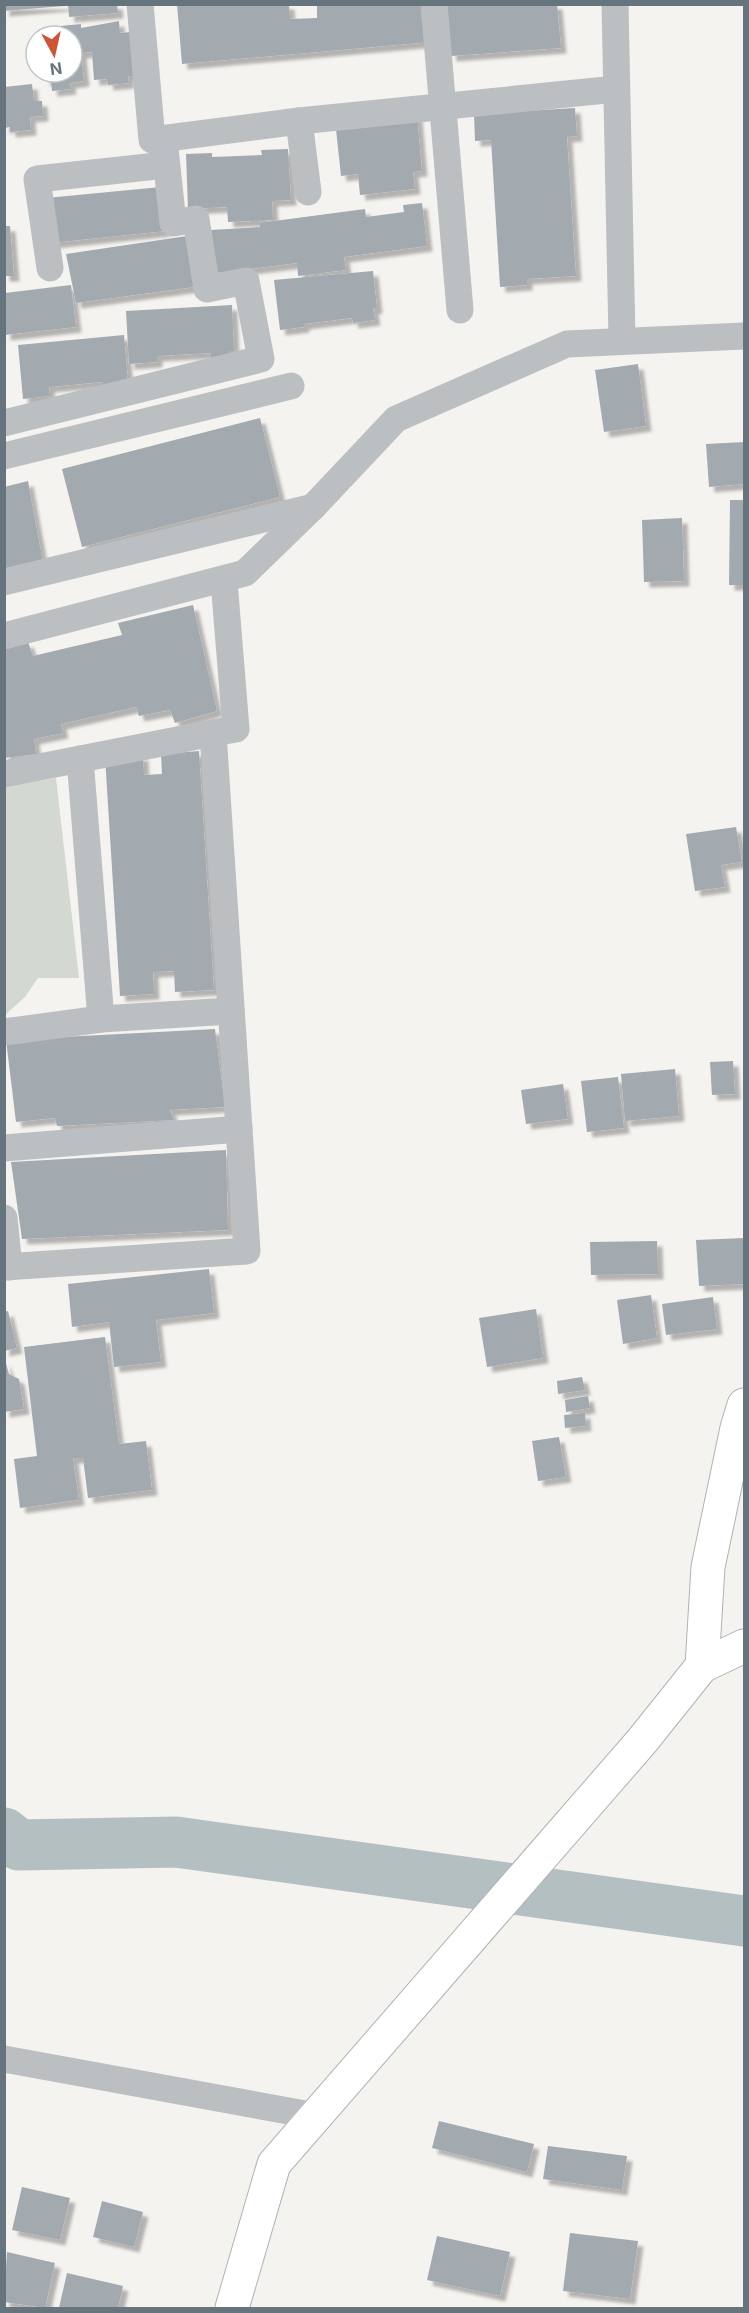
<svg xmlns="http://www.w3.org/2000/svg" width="749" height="2313" font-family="Inter,sans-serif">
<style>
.green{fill:#d3d8d0}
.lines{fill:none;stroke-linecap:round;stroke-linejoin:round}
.river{stroke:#b4bfc2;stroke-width:51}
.building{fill:#a3aaaf;filter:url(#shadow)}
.secondary-casing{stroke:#aeb3b6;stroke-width:35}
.street{stroke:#bbbfc2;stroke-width:27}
.secondary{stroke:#fff;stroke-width:33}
</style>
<defs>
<filter id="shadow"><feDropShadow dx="5.5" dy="5.5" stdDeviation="1.5" flood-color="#0004"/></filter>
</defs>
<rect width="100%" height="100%" fill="#f4f3f0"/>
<path class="green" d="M56,778L79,978H38L25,997L5,1015V787Z"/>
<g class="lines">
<path class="river" d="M4,1833L19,1845L176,1842L744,1921"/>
</g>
<g class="building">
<path d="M4,4H64V6L4,11Z"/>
<path d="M68,4H117L118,13L69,17Z"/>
<path d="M177,4H289L290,19L317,18V4H427L430,42L182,64Z"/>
<path d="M447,4H557L561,48L451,56Z"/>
<path d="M119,21L120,33L131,32L135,76H128L129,83L108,85L107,79L94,80L92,52L81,53L84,81L70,83L71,89L52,91L51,80L45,81L44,72H72V36H51L50,27L81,24V28Z"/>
<path d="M32,84L34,101H42L43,116L30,117L31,130L10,132V127L4,128V87Z"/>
<path d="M575,108L577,136L567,137L576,276L527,279V285L500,287L491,140L475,141L474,114Z"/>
<path d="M417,115L422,171L413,172L415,189L360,195L358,174L341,176L335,120Z"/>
<path d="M288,149L291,200L272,201L273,220L228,222L227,207L188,209L186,154L212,153V157L262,155L261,150Z"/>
<path d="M161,187L165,231L51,243L46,198Z"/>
<path d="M422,203L427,246L344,257L346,270L298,276L297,263L217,273L211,230L260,227L259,223L365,209L366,217L404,212L403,205Z"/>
<path d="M4,226H10L14,276H4Z"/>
<path d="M187,236L194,287L76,303L66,254Z"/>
<path d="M373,271L377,308L373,309L375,320L353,323L352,318L304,324V327L280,330L274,280Z"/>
<path d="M71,285L76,327L5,335V293Z"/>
<path d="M232,305L234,351H229V357L211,358V353L157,356V362L129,364L126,311Z"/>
<path d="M124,335L128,381L103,389L102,382L49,387L50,396L23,399L18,345Z"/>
<path d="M638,364L646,426L604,432L595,370Z"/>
<path d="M260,418L280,497L82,547L62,469Z"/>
<path d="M744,442V484L709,487L706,444Z"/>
<path d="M28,481L43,563L4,572V487Z"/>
<path d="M730,500H744V585H729Z"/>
<path d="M682,518L684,581L644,582L642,520Z"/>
<path d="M193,605L217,711L175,723L170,710L139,716L136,707L61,724L63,733L34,739L36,754L4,758V649L28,642L33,656L122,635L118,623Z"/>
<path d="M199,751L214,990L175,992L174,971L153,972L154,994L120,996L105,757L143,755L144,775L162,774L161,754Z"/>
<path d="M736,827L742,862L721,865L725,887L695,891L686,834Z"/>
<path d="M215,1029L225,1107L170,1110L174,1120L57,1126L55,1118L16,1122L6,1040Z"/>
<path d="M733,1061L735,1094L712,1095L710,1062Z"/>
<path d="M675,1069L679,1116L625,1121L621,1074Z"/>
<path d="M618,1077L624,1128L587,1132L581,1081Z"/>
<path d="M563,1084L568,1119L526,1124L521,1090Z"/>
<path d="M226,1150L228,1230L22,1239L11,1162Z"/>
<path d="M744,1238V1284L699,1286L696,1240Z"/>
<path d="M657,1241L658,1274L591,1275L590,1242Z"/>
<path d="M209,1269L214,1313L156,1320L161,1362L114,1367L109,1322L72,1327L68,1284Z"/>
<path d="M651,1295L657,1338L623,1344L617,1300Z"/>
<path d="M713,1297L717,1329L666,1335L662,1304Z"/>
<path d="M536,1309L543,1358L487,1367L479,1318Z"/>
<path d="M8,1311L17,1348L4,1351V1312Z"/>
<path d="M105,1337L119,1444L146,1441L152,1490L88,1498L83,1458H73L79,1500L20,1508L14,1459L37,1456L24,1347Z"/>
<path d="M5,1360L9,1374L19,1379L24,1409L4,1412Z"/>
<path d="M582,1377L585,1390L558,1394L557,1381Z"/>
<path d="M588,1396L590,1408L566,1412L565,1400Z"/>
<path d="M585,1413L586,1426L565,1428L564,1415Z"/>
<path d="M559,1437L566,1477L538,1481L532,1441Z"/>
<path d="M439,2121L534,2144L527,2172L432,2148Z"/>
<path d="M548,2146L627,2156L622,2190L543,2179Z"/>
<path d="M22,2187L70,2198L60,2240L12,2230Z"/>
<path d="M102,2201L143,2212L134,2247L93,2237Z"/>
<path d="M570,2233L638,2241L630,2299L563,2291Z"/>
<path d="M437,2236L510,2252L500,2296L427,2280Z"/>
<path d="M7,2252L55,2263L45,2308L4,2302Z"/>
<path d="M67,2273L123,2286L118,2308H59Z"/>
</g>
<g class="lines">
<g class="secondary-casing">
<g id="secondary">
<path d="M702,1666L744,1646"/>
<path d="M232,2308L274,2164L642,1741L702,1666L708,1567L737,1428L744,1405"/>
</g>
</g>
<g class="street">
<path d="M140,4L152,140L299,121L616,89"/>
<path d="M434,4L460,310"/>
<path d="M615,4L622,340"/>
<path d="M299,121L308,192"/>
<path d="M50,268L37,179L166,165"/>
<path d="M4,423L261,359L246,281L207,289L196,219L173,223L164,139"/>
<path d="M4,456L291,386"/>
<path d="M4,582L313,507"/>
<path d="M4,636L245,573L314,506L396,419L567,344L744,336"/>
<path d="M213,733L236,729L224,581"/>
<path d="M4,774L213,733L247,1251L4,1267"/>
<path d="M101,1019L231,1011"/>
<path d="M4,1032L101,1019L80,759"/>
<path d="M4,1148L239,1129"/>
<path d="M4,1218L9,1267"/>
<path d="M4,2059L316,2116"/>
</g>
<use href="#secondary" class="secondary"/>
</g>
<rect width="749" height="2313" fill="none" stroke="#66747e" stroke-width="12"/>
<g transform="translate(54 54) rotate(172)"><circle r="28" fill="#ffffff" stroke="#c2c7cb" stroke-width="1.5"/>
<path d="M0-4.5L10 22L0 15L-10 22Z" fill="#cd5536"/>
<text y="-9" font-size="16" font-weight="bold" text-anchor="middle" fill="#66747e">N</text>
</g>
</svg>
